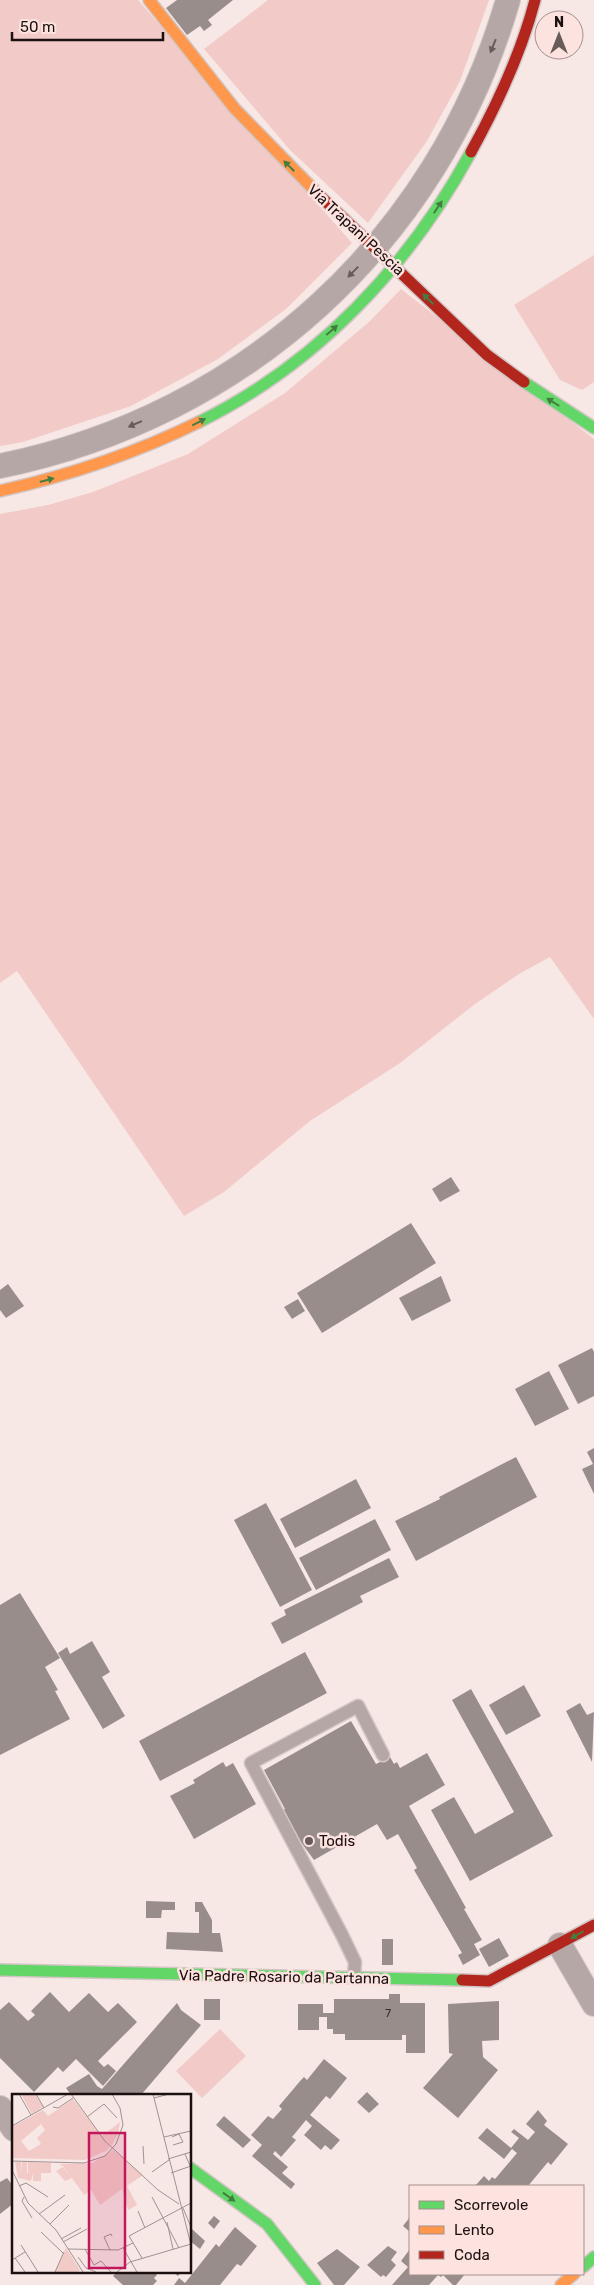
<svg xmlns="http://www.w3.org/2000/svg" width="594" height="2285" font-family="Rubik,sans-serif">
<style>
.green{fill:#f2cbc8}
.building{fill:#998d8c}
.lines{fill:none;stroke-linecap:round;stroke-linejoin:round}
.lane-casing{stroke:#d2c6c5;stroke-width:15}
.street-casing{stroke:#d2c6c5;stroke-width:26}
.fast-casing{stroke:#d2c6c5;stroke-width:14}
.slow-casing{stroke:#d2c6c5;stroke-width:14}
.jam-casing{stroke:#d2c6c5;stroke-width:14}
.lane{stroke:#b4a7a5;stroke-width:12}
.street{stroke:#b4a7a5;stroke-width:24}
.fast{stroke:#63d668;stroke-width:11}
.slow{stroke:#ff974d;stroke-width:11}
.jam{stroke:#b3261e;stroke-width:11}
.oneway{fill:#685c5a}
.oneway2{fill:#437d40}
.poi-dot{fill:#685c5a;stroke:#fde3e0;stroke-width:2}
.labels{text-anchor:middle;stroke-width:5;stroke-linejoin:round;paint-order:stroke}
.number-label{font-size:12px;fill:#3a2f2e}
.street-label{font-size:15px;fill:#1b100f;stroke:#fde3e0}
.poi-label{font-size:15px;fill:#1b100f;stroke:#fde3e0;text-anchor:start}
.inset-road{fill:none;stroke:#9f9290;stroke-width:1}
.view{fill:#c2185b;fill-opacity:0.15;stroke:#c2185b;stroke-width:2.5}
.inset-edge{fill:none;stroke:#1b100f;stroke-width:2.5}
</style>
<rect width="100%" height="100%" fill="#f7e8e6"/>
<g class="green">
<path d="M0,0H138L352,243L286,309L218,359L131,406L23,442L0,446Z"/>
<path d="M268,0H489L460,81L427,141L368,223L290,150L204,49Z"/>
<path d="M594,255V382L582,390L560,380L514,305Z"/>
<path d="M401,289L594,439V1019L550,957L519,974L475,1004L400,1063L310,1121L224,1192L184,1216L17,971L0,983V514L48,505L93,492L188,454L285,393L370,321Z"/>
<path d="M220,2029L246,2056L202,2098L176,2071Z"/>
</g>
<g class="building">
<path d="M177,0H233L208,20L212,25L204,31L200,26L187,35L166,8Z"/>
<path d="M451,1177L460,1191L440,1202L432,1189Z"/>
<path d="M411,1223L436,1263L322,1333L297,1293Z"/>
<path d="M441,1276L451,1301L412,1321L399,1298Z"/>
<path d="M8,1284L24,1306L6,1318L0,1310V1290Z"/>
<path d="M298,1299L305,1311L292,1319L284,1307Z"/>
<path d="M592,1348L594,1352V1396L578,1404L558,1365Z"/>
<path d="M549,1371L569,1409L535,1426L515,1389Z"/>
<path d="M594,1448V1494L582,1469L593,1464L587,1452Z"/>
<path d="M516,1457L537,1497L416,1561L395,1521L440,1499L439,1497Z"/>
<path d="M356,1479L371,1508L295,1548L280,1519Z"/>
<path d="M266,1503L312,1590L280,1607L234,1520Z"/>
<path d="M375,1519L391,1550L316,1590L299,1558Z"/>
<path d="M389,1558L399,1577L360,1596L363,1602L282,1644L271,1623L286,1615L284,1610Z"/>
<path d="M20,1593L60,1658L45,1667L58,1690L55,1691L70,1719L0,1755V1605Z"/>
<path d="M92,1641L110,1672L102,1677L125,1716L103,1729L58,1653L67,1647L70,1654Z"/>
<path d="M305,1652L327,1693L160,1781L139,1741Z"/>
<path d="M524,1685L541,1716L506,1735L489,1705Z"/>
<path d="M471,1689L553,1836L470,1881L431,1810L454,1797L475,1834L514,1812L452,1700Z"/>
<path d="M580,1703L587,1715L594,1712L592,1762L566,1711Z"/>
<path d="M351,1721L376,1764L390,1757L394,1764L397,1762L400,1768L427,1753L445,1785L409,1806L466,1908L464,1909L482,1940L474,1944L480,1955L463,1965L458,1955L462,1953L414,1870L417,1868L398,1834L387,1840L377,1824L314,1860L279,1812L285,1809L264,1770Z"/>
<path d="M223,1762L226,1767L233,1763L256,1804L194,1839L170,1796L195,1783L193,1780Z"/>
<path d="M146,1901L175,1902V1910H162L161,1918H146Z"/>
<path d="M195,1902H202L212,1920V1933H220L223,1952L166,1949L167,1932L199,1933V1912H195Z"/>
<path d="M499,1938L509,1956L489,1967L479,1949Z"/>
<rect x="382" y="1939" width="11" height="26"/>
<path d="M50,1992L69,2012L89,1993L108,2012L118,2003L137,2022L98,2061L104,2067L108,2064L116,2071L103,2086L76,2059L63,2072L58,2067L34,2092L0,2058V2010L9,2002L28,2021L35,2015L31,2011Z"/>
<path d="M389,1994H400V2003H425V2053H406V2035H402V2040H345V2034H333V2029H327V2017H319V2030H298V2004H323V2013H334V1999H389Z"/>
<rect x="204" y="1999" width="16" height="21"/>
<path d="M499,2001V2040L482,2041L483,2057L498,2070L458,2118L423,2088L453,2054L449,2053L448,2004Z"/>
<path d="M177,2003L181,2010L201,2025L141,2095H71L66,2088L89,2074L97,2086L102,2089Z"/>
<path d="M324,2059L347,2078L330,2099L326,2096L310,2115L340,2140L331,2150L325,2145L321,2150L304,2135L312,2126L306,2120L292,2137L296,2140L281,2157L275,2151L273,2154L288,2167L282,2173L295,2184L291,2189L252,2156L262,2145L251,2135L268,2116L273,2119L282,2109L279,2106L301,2080L304,2077L307,2080Z"/>
<path d="M367,2092L379,2104L369,2113L357,2102Z"/>
<path d="M538,2110L547,2121L544,2125L568,2144L551,2165L548,2162L528,2186H475L484,2176L489,2181L492,2177L495,2179L517,2153L512,2149L504,2159L478,2138L487,2128L511,2148L519,2138L511,2132L514,2129L528,2140L535,2132L526,2124Z"/>
<path d="M224,2116L251,2140L243,2148L216,2125Z"/>
<path d="M7,2178L14,2187V2203L0,2214V2182Z"/>
<path d="M214,2216L220,2221L214,2229L208,2223Z"/>
<path d="M410,2217V2232L403,2226Z"/>
<path d="M235,2227L257,2246L241,2266L237,2264L220,2285H174L179,2278L185,2283L216,2244L219,2247Z"/>
<path d="M192,2229L205,2241L200,2249L190,2241Z"/>
<path d="M388,2246L397,2252L391,2260L396,2265L386,2277L383,2275L381,2277L367,2265Z"/>
<path d="M337,2249L360,2267L344,2285H334L317,2263Z"/>
<path d="M410,2249V2274H465L456,2285H453L443,2275L441,2277L438,2275L429,2285H392L408,2267L401,2261Z"/>
<path d="M118,2271H153L157,2275L154,2278L157,2281L153,2285H123L113,2276Z"/>
<path d="M171,2271H182L178,2276Z"/>
</g>
<g class="lines">
<g class="lane-casing">
<path id="lane" d="M354,1978L355,1962L342,1935L251,1763L358,1706L383,1755"/>
</g>
<g class="street-casing">
<g id="street">
<path d="M0,466C245,416 438,241 508,0"/>
<path d="M560,1945L594,2004"/>
<path d="M0,2108L14,2129"/>
</g>
</g>
<g class="fast-casing">
<g id="fast">
<path d="M524,382L594,428"/>
<path d="M199,422C317,364 409,266 471,152"/>
<path d="M0,1970L462,1980"/>
<path d="M190,2168L267,2224L315,2285"/>
<path d="M583,2267L594,2257"/>
</g>
</g>
<g class="slow-casing">
<g id="slow">
<path d="M149,0L235,109L319,195"/>
<path d="M0,491C71,475 134,454 199,422"/>
<path d="M561,2285L574,2274"/>
</g>
</g>
<g class="jam-casing">
<g id="jam">
<path d="M471,152C498,103 521,54 535,0"/>
<path d="M319,195L487,355L524,382"/>
<path d="M462,1980L489,1981L594,1925"/>
</g>
</g>
<use href="#lane" class="lane"/>
<use href="#street" class="street"/>
<use href="#fast" class="fast"/>
<use href="#slow" class="slow"/>
<use href="#jam" class="jam"/>
</g>
<defs><path id="oneway-solid" d="M-6-.8H1V-3.2L6.5 0L1 3.2V.8H-6Z" transform="scale(1.25)"/></defs>
<g class="oneway">
<use href="#oneway-solid" transform="translate(493 46) rotate(112)"/>
<use href="#oneway-solid" transform="translate(353 272) rotate(134)"/>
<use href="#oneway-solid" transform="translate(135 424) rotate(157)"/>
</g>
<g class="oneway2">
<use href="#oneway-solid" transform="translate(289 166) rotate(-135)"/>
<use href="#oneway-solid" transform="translate(438 207) rotate(-56)"/>
<use href="#oneway-solid" transform="translate(428 299) rotate(-135)"/>
<use href="#oneway-solid" transform="translate(332 330) rotate(-41)"/>
<use href="#oneway-solid" transform="translate(553 402) rotate(-148)"/>
<use href="#oneway-solid" transform="translate(199 422) rotate(-27)"/>
<use href="#oneway-solid" transform="translate(47 480) rotate(-15)"/>
<use href="#oneway-solid" transform="translate(577 1935) rotate(150)"/>
<use href="#oneway-solid" transform="translate(229 2197) rotate(36)"/>
</g>
<circle class="poi-dot" cx="309" cy="1841" r="5"/>
<g class="labels">
<g class="number-label">
<text x="388" y="2017">7</text>
</g>
<g class="street-label">
<text transform="translate(356 230) rotate(43)" y="5">Via Trapani Pescia</text>
<text transform="translate(284 1977) rotate(1)" y="5">Via Padre Rosario da Partanna</text>
</g>
<g class="poi-label">
<text x="319" y="1846">Todis</text>
</g>
</g>
<g transform="translate(12 2094)">
<rect width="179" height="179" fill="#f7e8e6"/>
<path d="M9,0H23L31,13L20,20ZM61,5L98,53L94,57L73,66L0,64V33L31,16L36,22ZM29,30L33,36L25,44L29,50L17,57L9,47ZM108,28L106,40L99,52L90,42ZM101,56L131,81L115,92L125,111L116,116L110,95L88,111L79,96L72,101L60,84L53,87L44,77L51,73L60,84L51,72L47,70L80,69ZM3,68H9V79L10,68H15V79H16V68L39,69V79H29V87H21V79L19,87L6,84ZM54,154L68,176L66,178H43Z" fill="#f2cbc8" fill-rule="evenodd"/>
<path class="inset-road" d="M7,0L19,21M24,0L32,14M59,0L93,47L146,96L167,110M141,0L179,151M142,4L157,0M41,13L46,14L61,4M75,23L92,10L105,24M0,32L56,0M152,43L179,37M160,43L167,40L171,48L161,51M131,52L132,70M173,60L179,74M156,65L179,58M0,67L72,69L93,62L104,50L111,31L108,14L100,0M0,76L16,109L44,136L71,178M140,78L157,66M159,79L179,72M7,92L14,89L36,103M12,103L10,107L20,124M140,103L167,154M171,114L179,133M126,117L133,134M27,120L53,101M155,128L161,155M38,130L57,111M29,138L51,159M49,145L69,134M51,148L75,135M9,151L26,178M111,154L125,178M56,155L106,156L121,149M73,155L82,171L89,167L99,178M98,156L92,143L99,140L100,142M66,163L74,174L84,178M3,164L13,178M130,164L117,142L179,109M0,166L13,158M43,178L52,158M105,178L118,168L179,150"/>
<path class="view" d="M77,39H113V174H77Z"/>
<rect width="179" height="179" class="inset-edge"/>
</g>
<rect x="409" y="2185" width="175" height="90" fill="#fde3e0" stroke="#a38f8c"/>
<rect x="419" y="2201" width="25" height="8" fill="#63d668" stroke="#a38f8c"/>
<text x="454" y="2210" font-size="15" fill="#1b100f">Scorrevole</text>
<rect x="419" y="2226" width="25" height="8" fill="#ff974d" stroke="#a38f8c"/>
<text x="454" y="2235" font-size="15" fill="#1b100f">Lento</text>
<rect x="419" y="2251" width="25" height="8" fill="#b3261e" stroke="#a38f8c"/>
<text x="454" y="2260" font-size="15" fill="#1b100f">Coda</text>
<g transform="translate(559 35)"><circle r="24" fill="#fde3e0" stroke="#a38f8c"/>
<path d="M0-4L9 19L0 12L-9 19Z" fill="#685c5a"/>
<text y="-8" font-size="14" font-weight="bold" text-anchor="middle" fill="#1b100f">N</text>
</g>
<path d="M12 32v8h151v-8" fill="none" stroke="#1b100f" stroke-width="2.5"/>
<text x="20" y="32" font-size="15" fill="#1b100f" stroke="#fde3e0" stroke-width="4" paint-order="stroke">50 m</text>
</svg>
